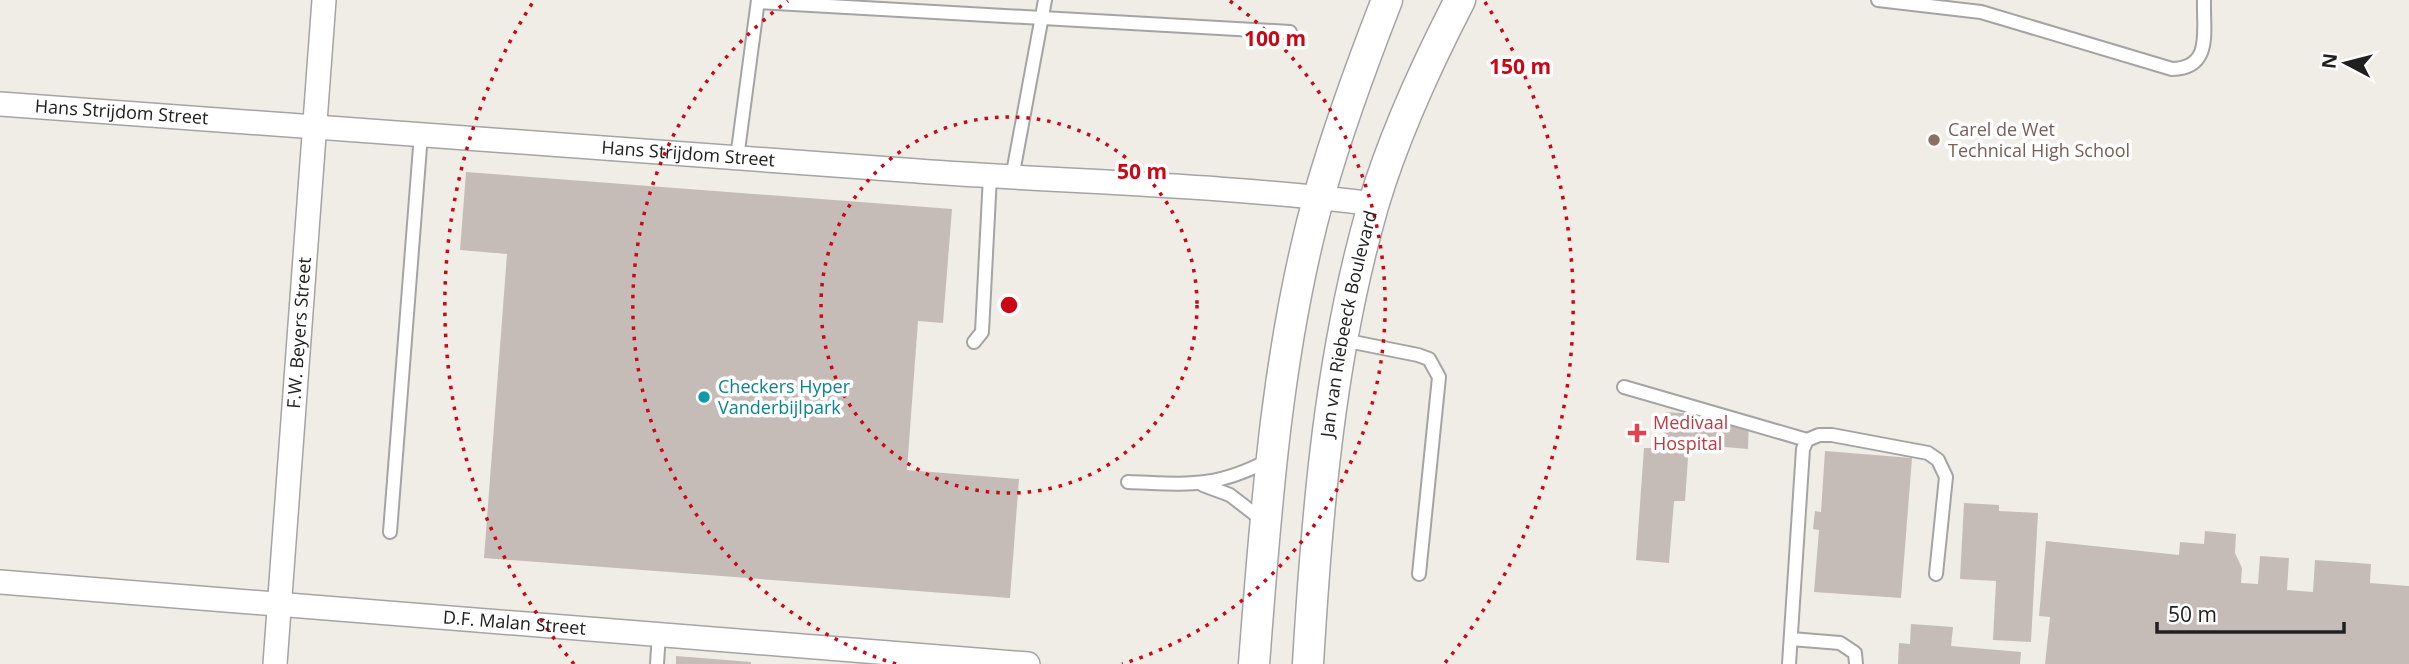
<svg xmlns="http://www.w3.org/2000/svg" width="2409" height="664" font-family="'Open Sans',sans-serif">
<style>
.building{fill:#c5bcb7}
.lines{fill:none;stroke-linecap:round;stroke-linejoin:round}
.service-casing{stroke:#a4a4a4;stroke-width:16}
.minor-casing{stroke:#a4a4a4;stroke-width:26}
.tertiary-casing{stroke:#a4a4a4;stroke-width:33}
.service{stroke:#fff;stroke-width:12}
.minor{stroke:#fff;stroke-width:23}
.tertiary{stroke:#fff;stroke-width:30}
.ring{fill:none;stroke:#cb0615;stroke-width:3.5;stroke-dasharray:3.5 7}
.education-dot{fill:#8d6e63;stroke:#fff;stroke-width:2.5}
.culture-dot{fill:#0f9aa8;stroke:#fff;stroke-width:2.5}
.health-dot{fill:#e0444e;stroke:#fff;stroke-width:2.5}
.labels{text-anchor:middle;stroke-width:7;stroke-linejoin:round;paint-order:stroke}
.street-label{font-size:18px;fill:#202020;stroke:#fff}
.education-label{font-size:18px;fill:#785e54;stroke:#fff;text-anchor:start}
.culture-label{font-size:18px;fill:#0d838f;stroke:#fff;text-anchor:start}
.health-label{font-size:18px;fill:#be3a42;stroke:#fff;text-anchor:start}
.centre{fill:#cb0615;stroke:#fff;stroke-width:3.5}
.ring-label{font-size:21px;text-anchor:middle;font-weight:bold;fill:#cb0615;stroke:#fff;stroke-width:7;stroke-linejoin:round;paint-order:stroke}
</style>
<rect width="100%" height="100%" fill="#f0ede7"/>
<g class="building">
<path d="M466,172L952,209L943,323L918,321L907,470L1019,479L1010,598L484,558L507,254L460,250Z"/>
<path d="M1665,412L1749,417L1748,449L1689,444L1685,501H1674L1669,563L1636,560L1644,448H1664Z"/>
<path d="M1825,451L1912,458L1901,598L1814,592L1819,530L1813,529L1815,511L1821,512Z"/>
<path d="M1964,503L1999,505V511L2038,513L2031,642L1993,640L1996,581L1960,579Z"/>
<path d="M2205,531L2236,534L2235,553L2242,568L2241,583L2258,584L2260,556L2289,558L2287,590L2313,592L2315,560L2371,564L2370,583L2409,586V664H2045L2050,617L2039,616L2046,541L2179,555L2180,542L2204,544Z"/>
<path d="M1911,624L1953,627L1951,646L2021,652L2020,664H1898L1899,643L1910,644Z"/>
<path d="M676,656L751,662V664H676Z"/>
</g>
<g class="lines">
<g class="service-casing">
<g id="service">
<path d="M1878,0L1981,12L2172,69C2213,68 2203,31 2204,0"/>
<path d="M758,2L1290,32"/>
<path d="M737,158L758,0"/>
<path d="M1012,178L1045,0"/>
<path d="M1343,340L1418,355L1429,359L1439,377L1419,574"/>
<path d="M974,342L982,332L990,176"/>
<path d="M1624,387L1807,440"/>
<path d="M1128,482C1188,484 1213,489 1269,460"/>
<path d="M1203,485L1230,495L1265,522"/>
<path d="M390,532L421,134"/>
<path d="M1791,639L1840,643L1855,653L1856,664"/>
<path d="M657,664L659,633"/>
<path d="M1789,664L1803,449L1807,440L1819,435H1832L1928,453L1938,460L1946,477L1936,574"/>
</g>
</g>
<g class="minor-casing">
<g id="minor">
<path id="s1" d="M0,104C302,124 603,148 904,170C1060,182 1218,184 1374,204"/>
<path id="s2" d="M0,582L1028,664"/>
<path id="s3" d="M275,664L324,0"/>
</g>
</g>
<g class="tertiary-casing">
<g id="tertiary">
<path d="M1254,664C1266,507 1277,349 1319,196C1338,129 1362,64 1387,0"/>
<path id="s4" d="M1308,664C1317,510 1330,355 1373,206C1394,135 1426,66 1460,0"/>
</g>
</g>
<use href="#service" class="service"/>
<use href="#minor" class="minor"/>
<use href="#tertiary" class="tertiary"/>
</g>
<g class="ring">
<circle cx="1009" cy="305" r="188"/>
<path d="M896 664A376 376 0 0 1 788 1M1230 1A376 376 0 0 1 1122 664"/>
<path d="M574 664A564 564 0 0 1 533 2M1485 2A564 564 0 0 1 1444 664"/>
</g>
<circle class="education-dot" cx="1934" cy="140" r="7"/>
<circle class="culture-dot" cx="704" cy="397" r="7"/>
<path class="health-dot" d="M1633.5 422.5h7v7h7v7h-7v7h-7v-7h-7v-7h7z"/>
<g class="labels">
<g class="street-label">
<text dy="6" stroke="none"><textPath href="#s1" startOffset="122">Hans Strijdom Street</textPath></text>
<text dy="6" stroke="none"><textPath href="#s1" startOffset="690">Hans Strijdom Street</textPath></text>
<text dy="6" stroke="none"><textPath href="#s4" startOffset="343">Jan van Riebeeck Boulevard</textPath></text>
<text dy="6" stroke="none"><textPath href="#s3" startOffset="332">F.W. Beyers Street</textPath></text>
<text dy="6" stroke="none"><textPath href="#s2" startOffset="516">D.F. Malan Street</textPath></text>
</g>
<g class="education-label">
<text x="1948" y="136">Carel de Wet<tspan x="1948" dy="21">Technical High School</tspan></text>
</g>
<g class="culture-label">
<text x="718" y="393">Checkers Hyper<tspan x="718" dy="21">Vanderbijlpark</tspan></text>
</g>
<g class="health-label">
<text x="1653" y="429">Medivaal<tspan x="1653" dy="21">Hospital</tspan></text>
</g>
</g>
<circle cx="1009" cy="305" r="10" class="centre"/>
<g class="ring-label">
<text x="1275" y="46">100 m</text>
<text x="1520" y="74">150 m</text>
<text x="1142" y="179">50 m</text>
</g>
<g transform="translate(2346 63) rotate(277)" stroke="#ffffff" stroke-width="5" paint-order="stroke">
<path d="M0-5L12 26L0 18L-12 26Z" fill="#202020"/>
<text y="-10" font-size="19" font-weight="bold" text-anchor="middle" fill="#202020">N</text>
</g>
<path d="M2157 622v10h187v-10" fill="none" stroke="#202020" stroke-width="3.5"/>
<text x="2168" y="622" font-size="21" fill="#202020" stroke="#ffffff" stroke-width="5" paint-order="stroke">50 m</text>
</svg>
